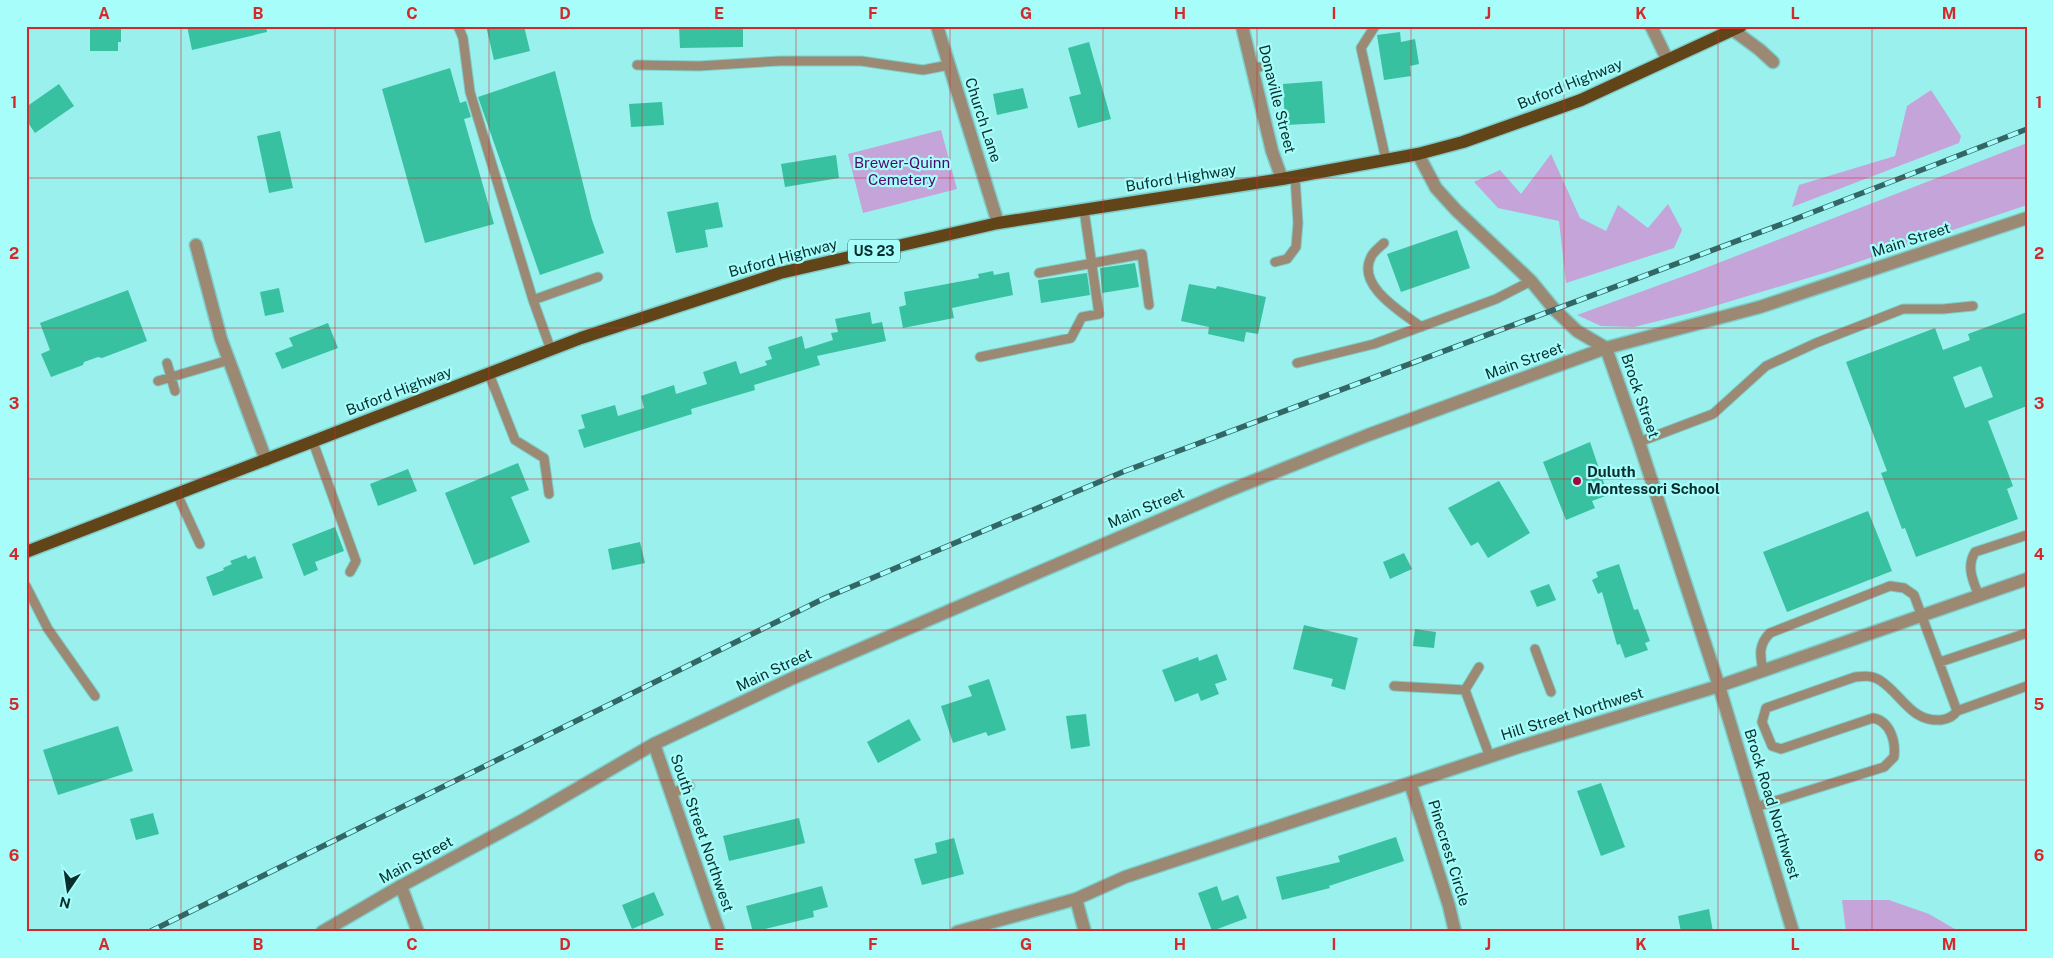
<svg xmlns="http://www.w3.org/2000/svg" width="2053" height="958" font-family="'Public Sans',sans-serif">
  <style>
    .green { fill: #c5a4d9 }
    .building { fill: #37c1a0; fill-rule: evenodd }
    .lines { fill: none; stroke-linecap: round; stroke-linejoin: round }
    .service-casing { stroke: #7fcdca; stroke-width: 11 }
    .minor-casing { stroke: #7fcdca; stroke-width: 15 }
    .tertiary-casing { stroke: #7fcdca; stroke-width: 15 }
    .primary-casing { stroke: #7fcdca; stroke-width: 15 }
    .service { stroke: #9b8974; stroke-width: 9 }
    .minor { stroke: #9b8974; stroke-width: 12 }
    .tertiary { stroke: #9b8974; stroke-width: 12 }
    .primary { stroke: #624419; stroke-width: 12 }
    .rail-casing { stroke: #326766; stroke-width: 5.5 }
    .rail { stroke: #a6fdfa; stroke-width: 4; stroke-dasharray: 11; stroke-linecap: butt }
    .grid { fill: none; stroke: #d62828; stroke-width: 1; stroke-opacity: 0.55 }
    .poi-dot { fill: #a4083b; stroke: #a6fdfa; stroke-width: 2 }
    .labels { text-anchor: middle; stroke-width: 4.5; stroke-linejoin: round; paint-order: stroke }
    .shield { fill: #a6fdfa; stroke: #376c6a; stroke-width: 1 }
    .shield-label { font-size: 14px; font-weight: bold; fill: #072e2d }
    .street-label { font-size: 15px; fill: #072e2d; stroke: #a6fdfa }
    .park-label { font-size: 15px; fill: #4f076c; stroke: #a6fdfa }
    .poi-label { font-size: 15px; font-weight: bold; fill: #072e2d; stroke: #a6fdfa; text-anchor: start }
    .neatline { fill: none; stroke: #d62828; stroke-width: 2 }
    .grid-label { font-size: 16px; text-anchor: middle; font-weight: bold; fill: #d62828 }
  </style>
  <rect width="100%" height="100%" fill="#99f0ed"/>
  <path class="green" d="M1931,90l30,46 -2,7 -167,64 7,-22 96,-29 12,-50z
    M941,130l16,59 -94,24 -15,-59z
    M2027,143v62l-196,66 -133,40 -64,16 -33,-1 -24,-11 118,-43z
    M1551,154l29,64 26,13 12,-26 30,23 20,-24 14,26 -8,18 -108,35 -7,-62 -61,-13 -24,-26 26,-12 21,24z
    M1842,900h47l40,14 31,18h-114z"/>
  <path class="building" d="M90,26h31v16h-3v9h-28z
    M187,26h79l1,6 -75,18z
    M486,26h38l6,25 -36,9z
    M679,26h64v21l-63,1z
    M1400,32l1,10 14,-3 4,25 -9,2 1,10 -27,4 -7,-45z
    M1089,42l22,77 -33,9 -9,-31 12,-3 -13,-46z
    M450,68l10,35 6,-2 5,16 -7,2 30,105 -69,19 -43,-154z
    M555,71l37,149 12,33 -64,22 -62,-178z
    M1322,81l3,42 -40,2 -2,-41z
    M59,84l15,22 -39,27 -9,-13v-13z
    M1023,88l5,20 -31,7 -4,-21z
    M662,102l2,23 -33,2 -2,-23z
    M280,131l13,57 -24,5 -12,-57z
    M836,155l3,23 -54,9 -4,-23z
    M718,202l5,25 -18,3 3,17 -32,6 -9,-41z
    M1457,230l13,38 -69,24 -14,-38z
    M1135,263l4,24 -37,6 -2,-25z
    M993,271l1,4 15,-3 4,23 -61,13 2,10 -51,10 -4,-21 7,-2 -2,-13 75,-14 -1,-4z
    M1087,273l3,22 -49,8 -3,-23z
    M1189,284l27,5 1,-3 49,11 -8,37 -12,-2 -2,10 -36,-8 1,-7 -28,-6z
    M279,288l5,24 -19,4 -5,-24z
    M128,290l19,51 -45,17 -4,-1 -14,5 -1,3 -32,12 -10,-23 9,-4 -10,-27z
    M870,312l2,12 10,-2 4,19 -69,15 3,9 -66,20 1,5 -64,19 1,5 -108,34 -6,-18 7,-2 -4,-13 34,-10 3,11 26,-8 -3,-12 33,-11 2,9 31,-10 -4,-12 33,-11 4,13 27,-9 -2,-4 7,-2 -4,-12 34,-11 3,13 28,-9 -2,-7 7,-1 -3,-13z
    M2027,312v94l-39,15 25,65 -6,3 11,30 -102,38 -11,-29 -3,1 -21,-56 6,-2 -41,-109 89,-34 8,22 27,-10 -2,-6zM1981,366l12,31 -28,11 -12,-31z
    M328,323l10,25 -56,21 -7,-16 18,-7 -4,-8z
    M1590,442l18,53 -16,6 3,7 -29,12 -23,-58z
    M518,463l11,27 -18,7 19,45 -56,23 -29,-72z
    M408,469l9,22 -39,15 -8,-22z
    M1499,481l31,52 -42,25 -10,-16 -7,4 -23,-38z
    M1868,511l24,60 -105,41 -24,-60z
    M335,527l9,24 -29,11 3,8 -14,6 -12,-32z
    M640,542l5,21 -33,7 -4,-21z
    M1404,553l8,16 -22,10 -7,-17z
    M246,555l2,4 7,-3 8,22 -50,18 -7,-19 18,-7 -1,-2 9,-4 -2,-3z
    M1619,564l15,46 4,-1 12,32 -5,2 3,7 -23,8 -5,-14 -3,1 -15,-53 -4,2 -6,-14 6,-3 -2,-5z
    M1549,584l7,16 -19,7 -7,-16z
    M1304,625l54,13 -13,52 -14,-4 2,-7 -40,-10z
    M1415,629l21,3 -2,16 -21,-2z
    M1217,654l10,26 -12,4 4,10 -18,7 -3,-8 -23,9 -13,-32 36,-13 1,4z
    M989,679l17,51 -18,6 -2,-4 -33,11 -12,-37 31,-10 -4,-10z
    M1086,714l4,32 -19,3 -5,-33z
    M909,719l12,21 -43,23 -11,-21z
    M118,726l15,45 -75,24 -15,-45z
    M1601,783l24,64 -24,9 -24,-65z
    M153,813l6,21 -23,6 -6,-21z
    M799,818l6,25 -76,18 -6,-25z
    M1396,837l8,24 -75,25 1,2 -48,12 -6,-23 64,-15 -2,-6z
    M954,838l10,36 -42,11 -8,-26 23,-6 -2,-10z
    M822,886l6,21 -15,4 1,6 -61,15 -7,-26z
    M1217,886l5,15 16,-6 9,23 -35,13 -14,-38z
    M654,892l10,23 -32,14 -10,-24z
    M1709,909l4,23h-32l-3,-16z"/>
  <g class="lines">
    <g class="service-casing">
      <path id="service" d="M458,26l5,12 7,54 63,208 18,50
        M1375,26l-14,22 25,112
        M637,65l62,1 81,-5h81l62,9 26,-5
        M1252,68l15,-2
        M1384,243c-4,4 -11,9 -13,14 -15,29 31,55 50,70
        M1275,262l12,-3 9,-12 2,-24 -3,-46
        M1039,273l103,-19 7,51
        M533,300l65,-23
        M980,357l91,-19 11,-21 17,-3 -15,-104
        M167,363l8,28
        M1297,363l77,-19 122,-45 35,-18
        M489,374l26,66 29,18 5,36
        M158,381l71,-21
        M313,442l43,119 -6,11
        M1639,442l74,-28 53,-48 50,-23 87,-34h40l30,-3
        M177,494l23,50
        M26,586l22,43 47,67
        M1979,596c-6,-15 -13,-29 -4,-44l52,-17
        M1535,649l16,43
        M1940,662l87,-29
        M1394,686l71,4 25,67
        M1465,690l14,-23
        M1957,711l70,-25
        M672,793l18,-7
        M1756,807l128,-40 10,-10c2,-16 -4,-36 -21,-39l-92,31 -9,-3 -10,-24 4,-14 89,-31c9,-1 18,-2 26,4 22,15 30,41 60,39 7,-1 12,-3 16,-9l-43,-116 -10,-7 -14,-2 -120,47c-12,12 -10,22 -7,38"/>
    </g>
    <g class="minor-casing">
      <path id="minor" d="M937,26l61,197
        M1242,26l30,125 10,28
        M1651,26l16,33
        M1733,30l27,20 13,12
        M1418,154l18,34 20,22 75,71 23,28 23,22 29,17 33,94 80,244 74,246
        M196,245l25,94 45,121
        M654,744l65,188
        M1410,783l39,123 6,26
        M401,886l17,46
        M1076,899l9,33
        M957,932l119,-33 49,-22 397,-131 197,-60 308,-107"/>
    </g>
    <g class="tertiary-casing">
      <path id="tertiary" d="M322,932l79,-46 124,-67 129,-75 139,-66 430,-185 145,-58 238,-87 154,-41 267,-89"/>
    </g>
    <g class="primary-casing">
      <path id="primary" d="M26,552l555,-214 199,-65 218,-50 284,-44 136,-25 45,-12 118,-42 160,-74"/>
    </g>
    <use href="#service" class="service"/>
    <use href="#minor" class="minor"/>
    <use href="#tertiary" class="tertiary"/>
    <use href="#primary" class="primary"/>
    <g class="rail-casing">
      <path id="rail" d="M149,932l676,-334 300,-127 665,-250 237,-92"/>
    </g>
    <use href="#rail" class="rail"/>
  </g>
  <path class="grid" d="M181,26v906M335,26v906M489,26v906M642,26v906M796,26v906M950,26v906M1103,26v906M1257,26v906M1411,26v906M1564,26v906M1718,26v906M1872,26v906M26,178h2001M26,328h2001M26,479h2001M26,630h2001M26,780h2001"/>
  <circle class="poi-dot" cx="1577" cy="481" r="5"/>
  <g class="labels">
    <rect class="shield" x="848" y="239.5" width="52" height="23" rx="4"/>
    <g class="shield-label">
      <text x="874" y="256">US 23</text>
    </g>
    <g class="street-label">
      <text transform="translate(1570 84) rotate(-22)" y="5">Buford Highway</text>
      <text transform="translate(1277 99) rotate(76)" y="5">Donaville Street</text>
      <text transform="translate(983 120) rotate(72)" y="5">Church Lane</text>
      <text transform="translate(1181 178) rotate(-9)" y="5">Buford Highway</text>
      <text transform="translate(1911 240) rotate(-18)" y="5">Main Street</text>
      <text transform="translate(783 258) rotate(-15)" y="5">Buford Highway</text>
      <text transform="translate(1524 361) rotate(-20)" y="5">Main Street</text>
      <text transform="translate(399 391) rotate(-21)" y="5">Buford Highway</text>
      <text transform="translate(1640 396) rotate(71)" y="5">Brock Street</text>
      <text transform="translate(1146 508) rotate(-23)" y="5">Main Street</text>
      <text transform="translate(774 670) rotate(-25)" y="5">Main Street</text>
      <text transform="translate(1572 714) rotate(-17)" y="5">Hill Street Northwest</text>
      <text transform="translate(1772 804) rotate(73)" y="5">Brock Road Northwest</text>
      <text transform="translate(702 833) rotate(71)" y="5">South Street Northwest</text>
      <text transform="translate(1449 853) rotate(73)" y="5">Pinecrest Circle</text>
      <text transform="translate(416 860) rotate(-29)" y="5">Main Street</text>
    </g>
    <g class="park-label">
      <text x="902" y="168">Brewer-Quinn<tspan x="902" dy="17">Cemetery</tspan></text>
    </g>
    <g class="poi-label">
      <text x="1587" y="477">Duluth<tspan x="1587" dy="17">Montessori School</tspan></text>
    </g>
  </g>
  <rect width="2053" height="958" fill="none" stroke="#a6fdfa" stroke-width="55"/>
  <g transform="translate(68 890) rotate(193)" stroke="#a6fdfa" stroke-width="4" paint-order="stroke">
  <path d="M0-4L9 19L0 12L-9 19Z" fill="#072e2d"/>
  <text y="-8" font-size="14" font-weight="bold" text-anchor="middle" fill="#072e2d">N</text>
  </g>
  <rect x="28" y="28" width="1998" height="902" class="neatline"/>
  <g class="grid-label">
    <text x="104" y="19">A</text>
    <text x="258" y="19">B</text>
    <text x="412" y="19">C</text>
    <text x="565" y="19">D</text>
    <text x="719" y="19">E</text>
    <text x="873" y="19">F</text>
    <text x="1026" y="19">G</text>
    <text x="1180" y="19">H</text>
    <text x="1334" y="19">I</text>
    <text x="1488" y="19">J</text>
    <text x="1641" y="19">K</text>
    <text x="1795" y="19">L</text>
    <text x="1949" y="19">M</text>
    <text x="14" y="108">1</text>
    <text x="2039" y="108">1</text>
    <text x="14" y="259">2</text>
    <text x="2039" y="259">2</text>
    <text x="14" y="409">3</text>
    <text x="2039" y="409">3</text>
    <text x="14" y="560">4</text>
    <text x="2039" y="560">4</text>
    <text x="14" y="710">5</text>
    <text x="2039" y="710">5</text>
    <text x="14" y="861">6</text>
    <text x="2039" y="861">6</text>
    <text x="104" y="950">A</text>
    <text x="258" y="950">B</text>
    <text x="412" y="950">C</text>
    <text x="565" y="950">D</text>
    <text x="719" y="950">E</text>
    <text x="873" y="950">F</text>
    <text x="1026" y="950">G</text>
    <text x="1180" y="950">H</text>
    <text x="1334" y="950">I</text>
    <text x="1488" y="950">J</text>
    <text x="1641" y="950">K</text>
    <text x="1795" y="950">L</text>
    <text x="1949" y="950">M</text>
  </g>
</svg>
